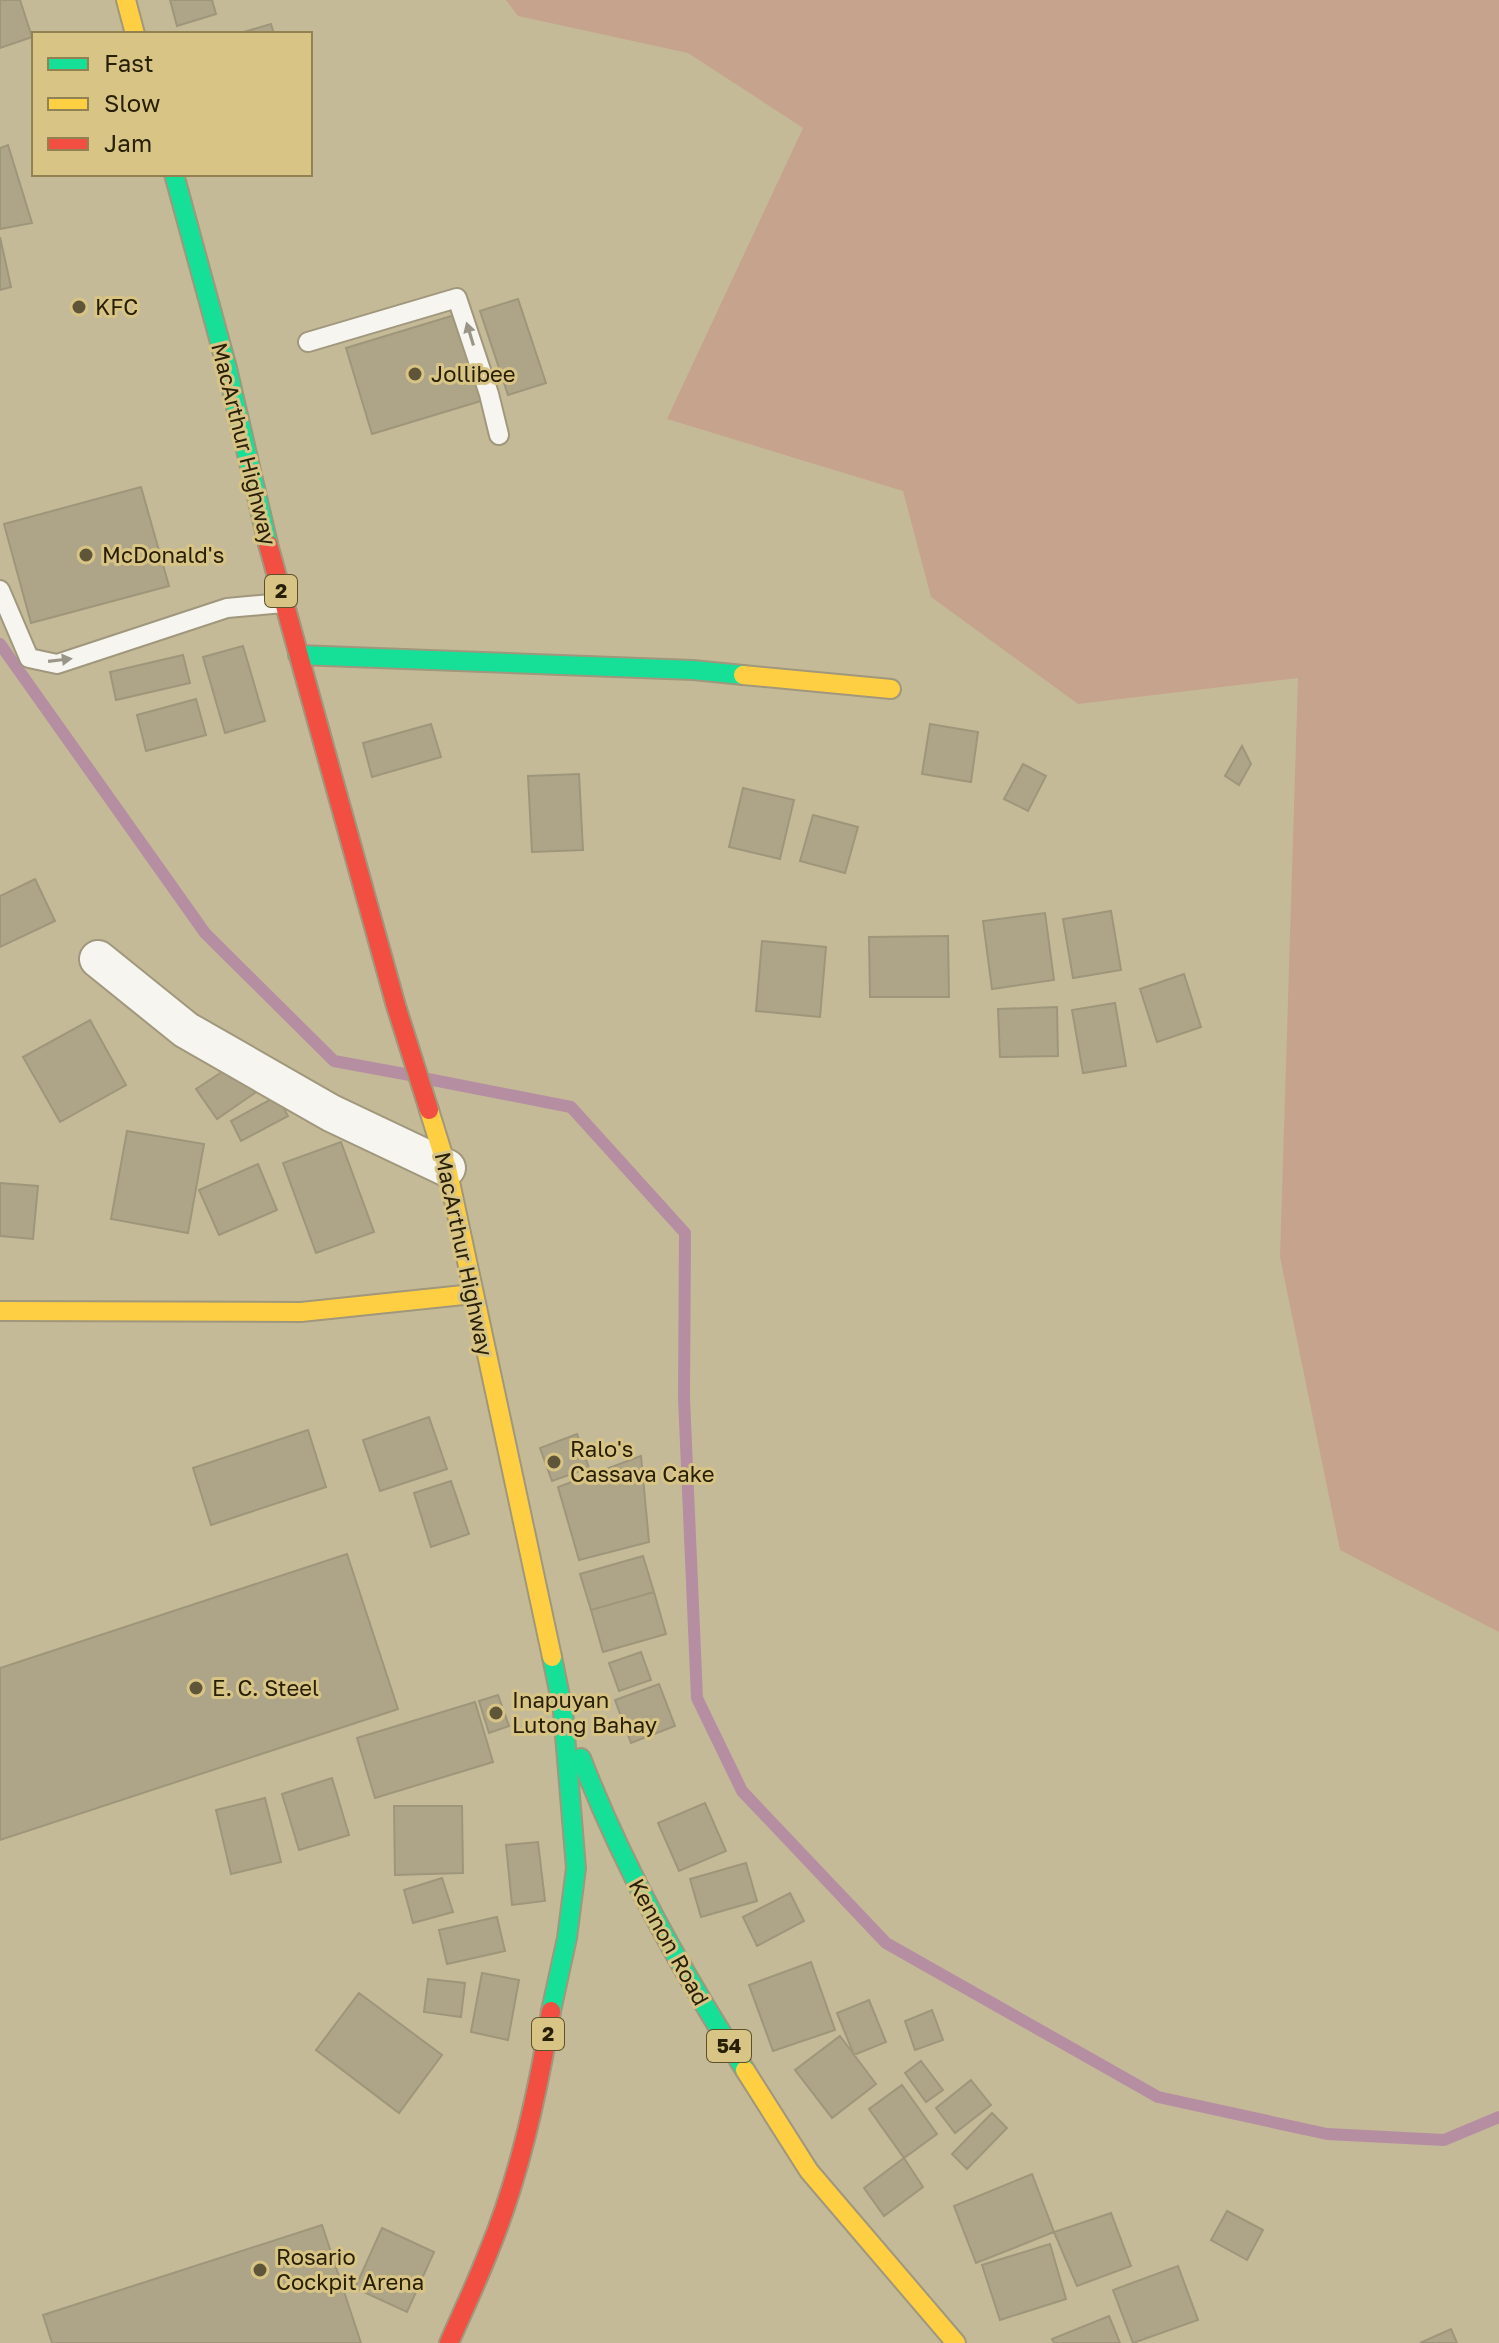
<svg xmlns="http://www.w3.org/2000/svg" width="1499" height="2343" font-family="'Golos Text',sans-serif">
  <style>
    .green { fill: #c6a38d }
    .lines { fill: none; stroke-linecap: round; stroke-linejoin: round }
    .stream { stroke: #b68ea2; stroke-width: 12 }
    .building { fill: #aea589; stroke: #9e967a; stroke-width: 2 }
    .lane-casing { stroke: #a0977c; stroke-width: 22 }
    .street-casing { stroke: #a0977c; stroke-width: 40 }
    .fast-casing { stroke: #a0977c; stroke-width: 22 }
    .slow-casing { stroke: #a0977c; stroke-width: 22 }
    .jam-casing { stroke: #a0977c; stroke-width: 22 }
    .lane { stroke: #f6f5f0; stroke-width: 18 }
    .street { stroke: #f6f5f0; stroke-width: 36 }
    .fast { stroke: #16e098; stroke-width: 18 }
    .slow { stroke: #ffcf43; stroke-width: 18 }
    .jam { stroke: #f24e42; stroke-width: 18 }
    .oneway { fill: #999587 }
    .poi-dot { fill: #5f5639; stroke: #d8c485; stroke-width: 3 }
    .labels { text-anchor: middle; stroke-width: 6; stroke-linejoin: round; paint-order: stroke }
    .shield { fill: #d8c485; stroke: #5d512c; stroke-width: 2 }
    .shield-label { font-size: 20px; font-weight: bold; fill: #282006 }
    .poi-label { font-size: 22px; fill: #282006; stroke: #d8c485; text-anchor: start }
    .street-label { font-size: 22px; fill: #282006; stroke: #d8c485 }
  </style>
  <rect width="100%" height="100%" fill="#c5ba98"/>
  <path class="green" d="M506,0h993v1632l-159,-82 -60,-293 18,-579 -220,26 -147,-107 -28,-106 -236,-72 136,-291 -115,-75 -170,-37z"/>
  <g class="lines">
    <path class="stream" d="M0,644l205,289 129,128 76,14
      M428,1079l143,28 114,126 -1,165 13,300 45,93 144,152 272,154 169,37 117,6 55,-23"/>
  </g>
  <path class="building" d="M0,0h20l12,37 -32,11z
    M170,0h42l4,14 -39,12z
    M271,24l3,10h-37z
    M8,145l24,78 -32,6v-81z
    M0,237l11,50 -11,3z
    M518,299l28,84 -38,12 -28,-84z
    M458,314l26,86 -112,34 -26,-86z
    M141,487l28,99 -138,37 -27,-99z
    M243,646l22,75 -40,12 -22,-76z
    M183,655l7,28 -74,17 -6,-28z
    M196,699l10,36 -60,16 -9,-36z
    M431,724l10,33 -69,20 -9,-34z
    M930,724l48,8 -7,50 -49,-8z
    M1242,746l9,18 -12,21 -14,-9z
    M1023,764l23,12 -18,35 -24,-12z
    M579,774l4,76 -51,2 -4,-76z
    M743,788l51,12 -14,59 -51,-12z
    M813,815l45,12 -13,46 -45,-12z
    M35,879l20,42 -55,26v-51z
    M1111,911l10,59 -48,8 -10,-59z
    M1045,913l9,67 -62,9 -9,-68z
    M948,936l1,61h-79l-1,-60z
    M762,941l64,6 -6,70 -64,-6z
    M1184,974l17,53 -44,15 -17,-53z
    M1115,1003l11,63 -43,7 -11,-63z
    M1057,1007l1,49 -58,1 -2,-48z
    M90,1020l36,65 -66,37 -37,-65z
    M240,1060l22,28 -45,31 -21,-30z
    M277,1096l11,20 -47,25 -10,-20z
    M127,1131l77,13 -16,89 -77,-14z
    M341,1142l33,90 -58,21 -33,-90z
    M258,1164l19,46 -58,25 -20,-45z
    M0,1183l38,3 -5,53 -33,-3z
    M429,1417l18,52 -67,22 -17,-51z
    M308,1430l18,57 -115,38 -18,-57z
    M577,1434l12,34 -37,13 -12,-33z
    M641,1456l8,86 -70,18 -21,-73z
    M451,1481l18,53 -38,13 -17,-54z
    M347,1554l51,155 -398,131v-172z
    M643,1556l11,36 -63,18 -11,-36z
    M654,1592l12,42 -63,18 -12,-42z
    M641,1652l10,28 -32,11 -10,-28z
    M659,1684l16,42 -44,17 -16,-43z
    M498,1695l11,31 -20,7 -10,-32z
    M475,1702l18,60 -118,36 -18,-60z
    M332,1778l17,57 -50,15 -17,-56z
    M265,1798l16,64 -50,12 -15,-64z
    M705,1803l21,48 -47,20 -21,-48z
    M394,1806h68l1,67 -68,2z
    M538,1842l7,59 -33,4 -6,-60z
    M746,1863l11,38 -56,16 -11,-38z
    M442,1878l11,34 -40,11 -9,-33z
    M790,1893l14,28 -47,25 -14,-29z
    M497,1917l8,34 -58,13 -8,-34z
    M811,1962l24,68 -62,21 -24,-66z
    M482,1973l37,7 -11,60 -37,-8z
    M428,1979l37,4 -4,34 -37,-5z
    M359,1993l83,62 -43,58 -83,-63z
    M869,2000l17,42 -32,13 -17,-42z
    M932,2010l11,30 -28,10 -10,-29z
    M840,2036l36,48 -44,34 -37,-48z
    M921,2061l22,29 -17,12 -21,-29z
    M971,2080l20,25 -36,28 -19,-25z
    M902,2085l35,49 -33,24 -35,-49z
    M992,2113l15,15 -40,41 -15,-15z
    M904,2158l19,29 -39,29 -20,-28z
    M1032,2174l22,58 -78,31 -22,-57z
    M1227,2211l36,19 -16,30 -36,-20z
    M1111,2213l20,53 -54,20 -23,-54z
    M322,2225l39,118h-309l-9,-28z
    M382,2228l52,24 -27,60 -52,-24z
    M1050,2244l16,55 -66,21 -18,-55z
    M1178,2266l20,54 -65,23 -20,-53z
    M1109,2316l11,27h-66l-2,-4z
    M1451,2329l6,14h-37z"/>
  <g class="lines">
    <g class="lane-casing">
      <path id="lane" d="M308,342l149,-44 32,96 10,41
        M0,590l29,68 28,6 170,-56 56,-5"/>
    </g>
    <g class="street-casing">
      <path id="street" d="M98,959l88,71 145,83 116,55"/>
    </g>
    <g class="fast-casing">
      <path id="fast" d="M174,174l53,194 41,176
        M298,655l395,15 50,5
        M581,1758c43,111 100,212 164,312
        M551,2011l16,-73 9,-70 -13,-157 -11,-54"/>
    </g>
    <g class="slow-casing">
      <path id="slow" d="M126,0l9,34
        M743,675l148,14
        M429,1110l18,58 105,489
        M0,1311l301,1 172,-18
        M745,2070l64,101 147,172"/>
    </g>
    <g class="jam-casing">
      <path id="jam" d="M268,544l128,462 33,104
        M449,2343c13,-30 27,-59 39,-90 32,-77 50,-160 63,-242"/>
    </g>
    <use href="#lane" class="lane"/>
    <use href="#street" class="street"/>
    <use href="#fast" class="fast"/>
    <use href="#slow" class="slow"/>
    <use href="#jam" class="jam"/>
  </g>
  <defs><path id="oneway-solid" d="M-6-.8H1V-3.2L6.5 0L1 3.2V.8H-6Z" transform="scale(2)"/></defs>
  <g class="oneway">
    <use href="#oneway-solid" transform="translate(470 334) rotate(-107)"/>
    <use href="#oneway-solid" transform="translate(60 660) rotate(-7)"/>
  </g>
  <g class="poi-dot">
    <circle cx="79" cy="307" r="8"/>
    <circle cx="415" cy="374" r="8"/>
    <circle cx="86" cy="555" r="8"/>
    <circle cx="554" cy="1462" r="8"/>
    <circle cx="196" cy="1688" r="8"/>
    <circle cx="496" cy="1713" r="8"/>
    <circle cx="260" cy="2270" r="8"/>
  </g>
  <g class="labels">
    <g class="shield">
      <rect x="265" y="575" width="32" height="32" rx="6"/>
      <rect x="532" y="2018" width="32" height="32" rx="6"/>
      <rect x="707" y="2030" width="44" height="32" rx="6"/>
    </g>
    <g class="shield-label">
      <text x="281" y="598">2</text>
      <text x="548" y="2041">2</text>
      <text x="729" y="2053">54</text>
    </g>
    <g class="poi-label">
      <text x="95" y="315">KFC</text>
      <text x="431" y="382">Jollibee</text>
      <text x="102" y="563">McDonald's</text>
      <text x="570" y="1457">Ralo's<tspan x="570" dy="25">Cassava Cake</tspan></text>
      <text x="212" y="1696">E. C. Steel</text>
      <text x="512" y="1708">Inapuyan<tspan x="512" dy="25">Lutong Bahay</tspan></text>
      <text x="276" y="2265">Rosario<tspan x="276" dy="25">Cockpit Arena</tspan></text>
    </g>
    <g class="street-label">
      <text transform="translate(244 444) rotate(76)" y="8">MacArthur Highway</text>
      <text transform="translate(464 1254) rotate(78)" y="8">MacArthur Highway</text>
      <text transform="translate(669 1942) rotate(61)" y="8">Kennon Road</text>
    </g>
  </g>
  <rect x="32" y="32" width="280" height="144" fill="#d8c485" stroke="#928252" stroke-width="2"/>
  <rect x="48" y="58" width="40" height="12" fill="#16e098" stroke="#928252" stroke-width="2"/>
  <text x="104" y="72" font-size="24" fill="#282006">Fast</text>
  <rect x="48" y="98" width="40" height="12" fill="#ffcf43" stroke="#928252" stroke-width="2"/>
  <text x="104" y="112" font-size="24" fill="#282006">Slow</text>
  <rect x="48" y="138" width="40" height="12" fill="#f24e42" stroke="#928252" stroke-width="2"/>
  <text x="104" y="152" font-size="24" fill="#282006">Jam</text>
</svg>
